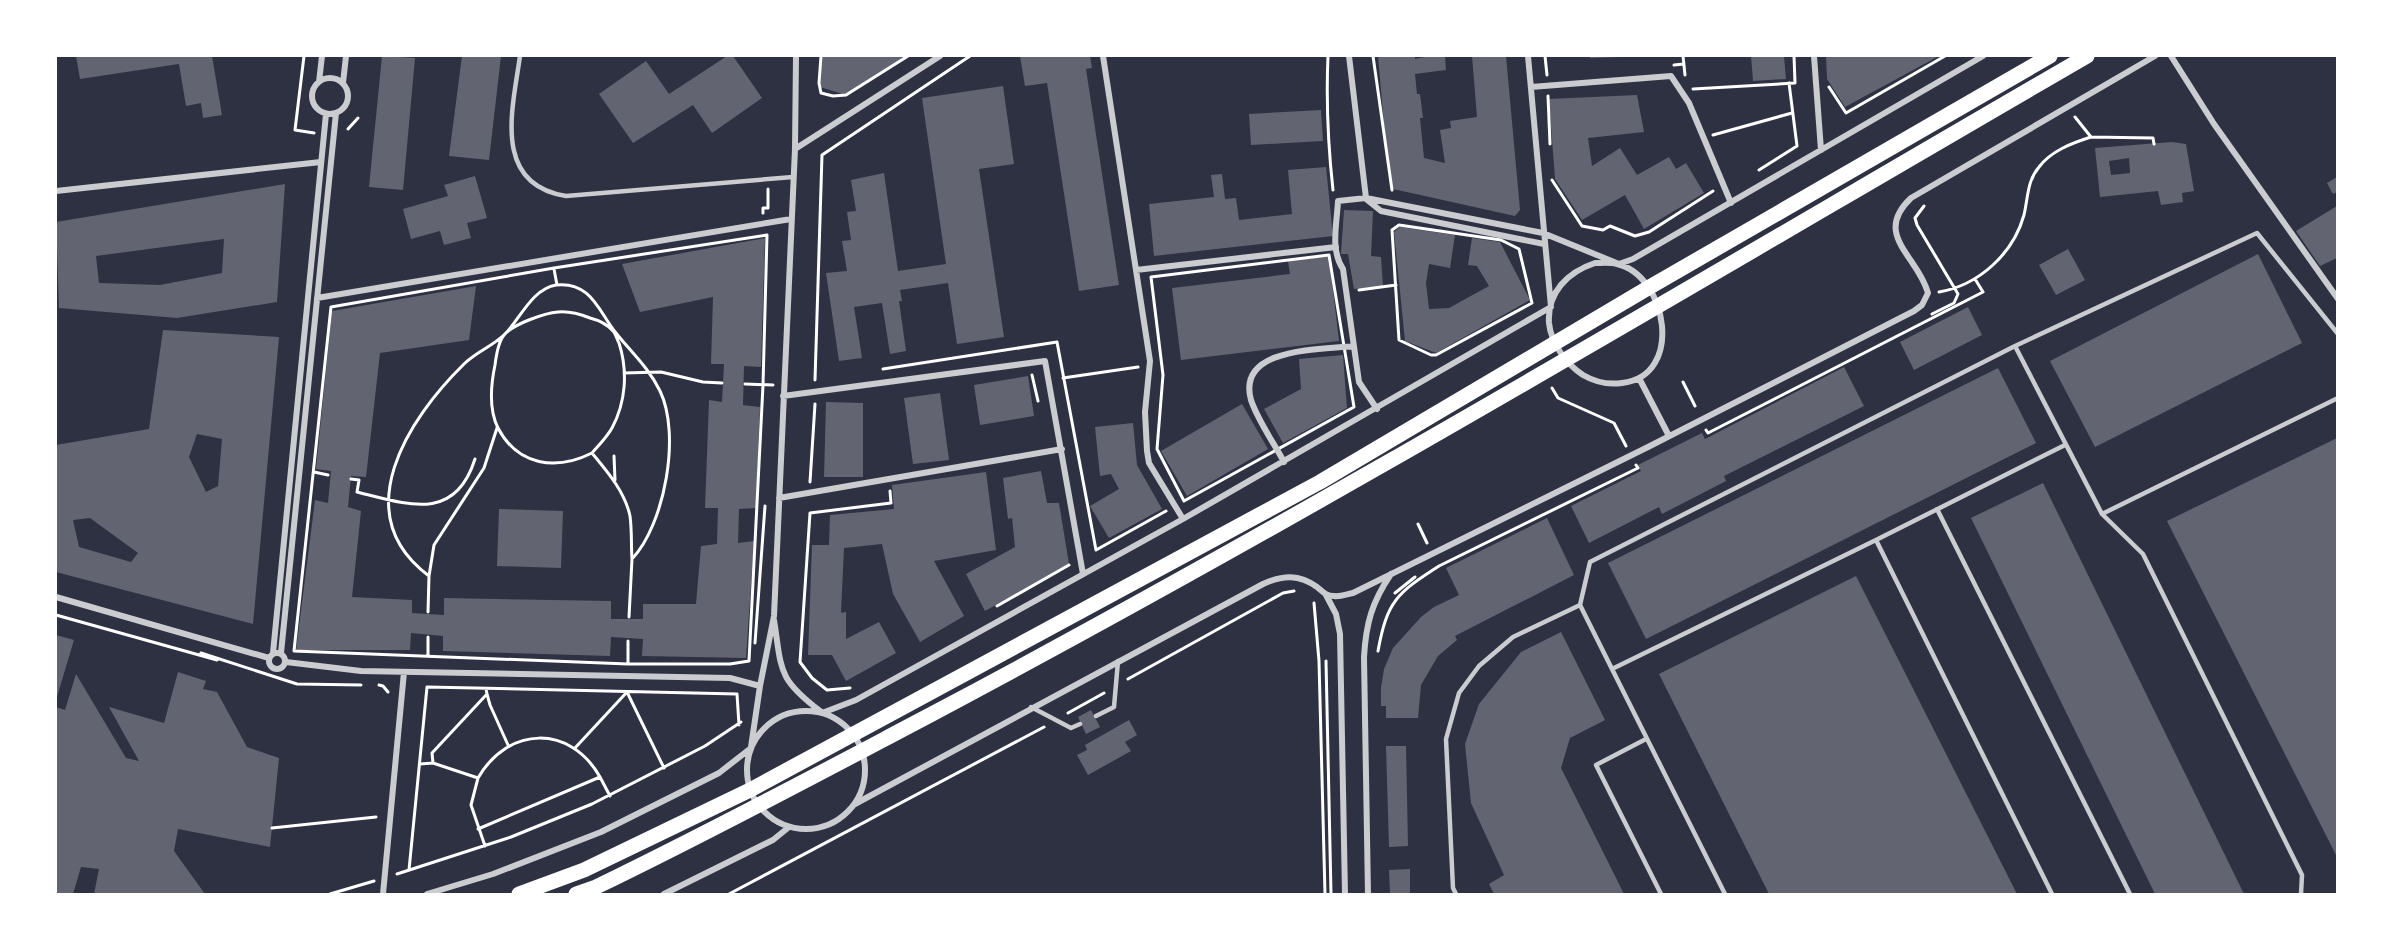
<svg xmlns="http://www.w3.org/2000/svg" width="2393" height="950" font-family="'Crimson Pro',serif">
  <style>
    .building { fill: #626471; fill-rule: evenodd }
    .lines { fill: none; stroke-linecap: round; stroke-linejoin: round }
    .path { stroke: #fff; stroke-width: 3 }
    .service { stroke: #caccd0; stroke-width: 4.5 }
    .minor { stroke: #caccd0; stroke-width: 6 }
    .primary { stroke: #fff; stroke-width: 15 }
  </style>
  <rect width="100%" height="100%" fill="#2d3142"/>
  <path class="building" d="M76,56h136l10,59 -19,3 -2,-15 -15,3 -7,-42 -99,15z
    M382,56l33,2 -12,132 -34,-3z
    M462,56h39l-12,104 -40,-4z
    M727,56h6l29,42 -50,35 -19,-28 -60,38 -34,-49 47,-33 23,33z
    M821,56h86l-61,39 -26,-8z
    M1020,56h70l2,12 -6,1 33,216 -40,6 -32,-208 -22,3z
    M1378,56h37v3l14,-3h16l1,14 -31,4 2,20h3l3,24h-3l4,40 21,5 -5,-33 11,-2 -1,-7 27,-4 -5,-61h34l14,154 -5,6 -122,-27 -8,-53z
    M1590,56h29v1l-29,1z
    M1751,56h33l2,23 -33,2z
    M1826,56h113l-94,51 -18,-28z
    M1003,86l11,78 -35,5 25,168 -47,7 -9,-61 -48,7 2,11h-3l7,50 -16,3 -8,-51 -28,4 8,51 -23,3 -13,-88 21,-2 -5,-30 9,-1 -4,-28 9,-1 -5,-31 33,-7 14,98 48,-7 -24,-166z
    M1637,95l7,37 -56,6 4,28 28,-18 17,27 32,-18 7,12 10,-6 18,30 -60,36 -19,-34 -43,25 -27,-41 -6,-80z
    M1321,110l2,31 -72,4 -2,-31z
    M2172,142l14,2 8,47 -12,2 1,9 -22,3 -3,-14 -58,6 -5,-49zM2129,158l1,15 -19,2 -2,-14z
    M1326,167l7,69 -179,20 -5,-52 65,-7 -3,-22 11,-1 3,25 11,-1 3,22 53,-6 -4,-44z
    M475,176l12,42 -20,5 4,15 -27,7 -4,-14 -29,8 -8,-30 45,-13 -4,-11z
    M2337,177v15l-4,2 -6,-11z
    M285,184l-8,118 -100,16 -118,-10 -3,-86zM224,239l-2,34 -62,12 -61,-2 -3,-27z
    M2337,206v52l-17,8 -24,-35z
    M1344,210l29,1 -2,45 10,1 2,29 -29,3 -6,-35h-7z
    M1400,227l55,8 -5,33 -21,-4 -3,19 3,26 20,-1 40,-22 -12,-20 -9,-1 4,-27 28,4 30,58 -94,53 -31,-12 -11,-109z
    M765,238l-4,129 -17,-1 -1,39 17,2 -4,101 -17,1 -1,34 16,-2 -8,117 -104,-2 1,-17 -32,-2 -1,19 -167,-5v-15l-32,-3 -1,17h-114l19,-150 13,3 3,-32 -15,-2 16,-158 144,-25 -7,54 -89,13 -14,124 -15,-1 -3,31 13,4 -9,86 60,3v13l32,2v-17l167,3v18h32v-15h53l5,-58 16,-2 1,-36h-13l4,-108 13,2 2,-38h-13l2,-67 -73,15 -18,-48z
    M2068,249l17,31 -29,15 -17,-30z
    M2258,254l44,89 -207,104 -45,-86z
    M1329,256l10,85 -158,19 -9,-72 118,-14 -2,-13z
    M1968,307l14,28 -68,35 -14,-28z
    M163,330l116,7 -26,287 -197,-52v-127l93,-16zM197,434l25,5 -4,47 -12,6 -17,-35zM90,518l48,35 -7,9 -52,-15 -6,-27z
    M1343,355l4,53 -64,35 -19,-34 37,-20 -2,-30z
    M1844,367l20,39 -140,70 2,5 -64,33 -3,-7 -70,36 -18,-37 70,-35 -3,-6 64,-32 3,6z
    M1998,368l38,75 -390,196 -38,-76z
    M1028,376l6,40 -54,9 -6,-40z
    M940,393l9,67 -36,4 -9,-66z
    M826,402l37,1v74h-39z
    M1242,404l26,45 -81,47 -26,-45z
    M1133,423l4,42 25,44 -53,29 -19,-32 29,-17 -8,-15 -11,2 -5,-49z
    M2337,438v419l-170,-336z
    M1041,471l6,32h12l10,61 -84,47 -19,-37 49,-27 -3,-29 -4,1 -5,-41z
    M986,472l10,78 -62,11 30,55 -44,26 -27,-48 -11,-50 -38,4 -3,65 5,-1v27l33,-17 17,31 -50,28 -14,-26h-24l4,-110h17l1,-30 64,-6 -2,-24z
    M2043,483l201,411h-89l-184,-376z
    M499,509l64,2 -2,57 -64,-2z
    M1547,518l27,57 -119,61 2,4 -19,16 -17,29 -3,33h-32v-12h-5v-18l3,-19 9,-21 28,-31 13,-10 25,-12 -13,-27z
    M1856,576l161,318h-248l-110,-220z
    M1561,632l44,88 -35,18 -9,30 63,126h-130l-5,-10 15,-9 -33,-72 -6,-59 14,-40 42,-52z
    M56,635l18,5 -18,60z
    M178,672l28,9 -3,8 14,3 30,55 32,11 -9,89 -92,-18 -4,22 31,43h-111l5,-25 -18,-2 -8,27h-17v-187l9,3 11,-36 50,84 13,3 -30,-54 55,16z
    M1091,710l9,17 -14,7 -8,-17z
    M1129,720l8,15 -12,7 6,9 -43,24 -11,-20 10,-5 -2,-5z
    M1386,746h20l2,100 -19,1z
    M1410,869v25h-20l-1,-24z"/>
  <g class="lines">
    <path class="path" d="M304,56l-9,74 19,3
      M821,56l-2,27 2,10 12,3 13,-1 62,-39
      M1328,56c-2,45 0,89 5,134
      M1373,56l19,134
      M1545,56l2,19
      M1683,56l2,19
      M1674,65l10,-1
      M1829,87l17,26 99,-57
      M1693,89l102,-6 -1,-27
      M1548,96l2,48
      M2075,117l16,20 62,1 1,6
      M348,129l10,-11
      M1713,135l79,-22
      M1759,170l38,-24 -8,-63
      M1552,180l30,46 21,4 7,-4 25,10 14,-4 64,-41
      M1924,206l-9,12 2,7 41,69 -4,9 -22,11
      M763,213v-5h5v-19
      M1399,225l102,15 18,9 13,54 -96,52h-5l-32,-15 -7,-110z
      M767,235l-4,150 -14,276 -19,3h-102l-334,-13 37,-344 223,-39z
      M1329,255l25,152 -170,94 -27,-52 6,-74 -12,-98z
      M554,269l3,16
      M1359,290l37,-5
      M1939,292c40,-7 74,-38 85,-77 4,-17 3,-34 15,-48 12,-16 33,-24 52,-30
      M883,369l174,-27 39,208 70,-39
      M624,373l37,-1 42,10 19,1
      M1032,375l6,26
      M1063,378l75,-11
      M815,380l7,-225 148,-99
      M1683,382l12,24
      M745,384l28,1
      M1552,388l6,10 56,25 12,23
      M1706,430l2,3 275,-141 -8,-13
      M592,453c7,-8 15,-16 20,-25 14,-26 16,-57 7,-85 -2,-3 -3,-9 -6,-12 -6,-7 -15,-11 -23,-13 -10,-4 -21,-7 -32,-6 -13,1 -45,12 -54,23 -5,6 -8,22 -9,30 -4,19 -6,45 3,63 20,38 58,43 94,25 15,18 33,39 38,63 2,14 1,29 2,43
      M614,456l1,24
      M314,472l14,3
      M351,479l8,1 -2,12c52,13 98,30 118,-33
      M810,482l5,-78
      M1418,524l9,19
      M429,576l5,-31 50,-77 13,-40
      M1395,593l20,-16
      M1314,603l5,58 6,233
      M997,606l72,-41
      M428,612l1,-36c-83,-62 -21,-157 35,-212 12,-12 29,-18 41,-30 15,-15 27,-45 51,-49 35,-4 43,27 60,48 15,19 33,35 44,58 21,43 5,133 -28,168l-3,58
      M56,615l161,45
      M755,643l10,-137
      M1378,651c9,-50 19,-58 61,-85l199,-98 -2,-3
      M201,653l96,31 64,1
      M428,656v-19
      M1326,661l5,233
      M628,663v-22
      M1128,679l155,-86 11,-2
      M379,685l4,1 5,6
      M850,688l-23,2 -15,-12 -12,-16 10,-149 81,-10 -1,-12
      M487,694l3,11 18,40
      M1068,713l36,-20
      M575,748l52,-56 37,76
      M420,764l13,-1
      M600,777l10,19
      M272,828l104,-11
      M478,829l122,-52c-30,-53 -92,-51 -122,1
      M485,846l-14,-41 7,-27 -45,-15 -1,-10 55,-59 -1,-5
      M409,870l18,-183 310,7 2,31
      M397,874l114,-37 81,-33 113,-58 36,-24
      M330,894l44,-13
      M729,894l315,-167"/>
    <path class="service" d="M520,56c-7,51 -29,128 46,140l227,-19
      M2015,346l242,-113 81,101
      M1937,509l193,385
      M2102,514l41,40 159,321 -1,19
      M1876,540l176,354
      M1580,605l32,64 264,-129 189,-95
      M1612,669l113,225
      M1031,707l40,21 9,-4
      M1096,716l18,-9 4,-46
      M1646,739l-50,26 65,129
      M1456,894l-3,-6 -7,-149 13,-46 20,-27 34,-29 67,-32 10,-43 425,-216 87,168 236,-116"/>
    <path class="minor" d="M1103,56l47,305 -5,51 2,39 2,12 34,56
      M1349,56l17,142
      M1814,56l7,94
      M2171,56l43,68 124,175
      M312 96a18 18 0 1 1 36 0a18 18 0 1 1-36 0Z
      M319,82l3,-26
      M343,83l3,-27
      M1531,87l140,-11 18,27 42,100
      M795,149l145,-93
      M56,191l265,-29
      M1366,199l15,12 163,33
      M1595,263c7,0 15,-1 22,1 50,11 68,112 5,119 -14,2 -27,-1 -39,-8 -17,-11 -32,-32 -34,-52 -2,-31 19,-51 46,-60z
      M1136,270l200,-23
      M317,298l474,-79
      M1639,378l30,58
      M783,396l262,-35 38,213
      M1377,409l-18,-27 -16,-113c-13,-19 -6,-46 -5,-68l28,-3 177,35 76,31 14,-5 350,-203
      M1284,462c-10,-19 -26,-41 -33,-62 -15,-54 72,-50 103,-54
      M779,498l283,-49
      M1326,595l10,19 4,20 5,260
      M56,597l213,61
      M774,620c8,51 3,58 46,91
      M269 661a8 8 0 1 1 16 0a8 8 0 1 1-16 0Z
      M273,653l53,-539
      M281,653l55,-540
      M286,662l75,9 369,7 30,8
      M747 770a59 59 0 1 1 118 0a59 59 0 1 1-118 0Z
      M822,713l34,-13 327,-181 368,-212 -23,-251
      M751,747l9,-61 14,-70 21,-467 1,-93
      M855,804l408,-220c20,-9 36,-10 54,3 6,5 9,9 17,9 6,1 13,-2 19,-3l295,-146 266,-136 8,-6 6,-12c-10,-37 -56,-58 -17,-95l244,-142
      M383,894l21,-222
      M427,894l66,-20 108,-42 118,-59 32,-25
      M664,894l109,-54 16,-13
      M1368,894l-4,-237c2,-34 8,-55 27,-83"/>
    <path class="primary" d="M519,894l65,-24 166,-80 570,-308 328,-194 402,-232
      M576,894l20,-7c114,-55 224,-114 336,-173 392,-208 772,-436 1155,-658"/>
  </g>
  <rect width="2393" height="950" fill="none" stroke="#ffffff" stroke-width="114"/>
</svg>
